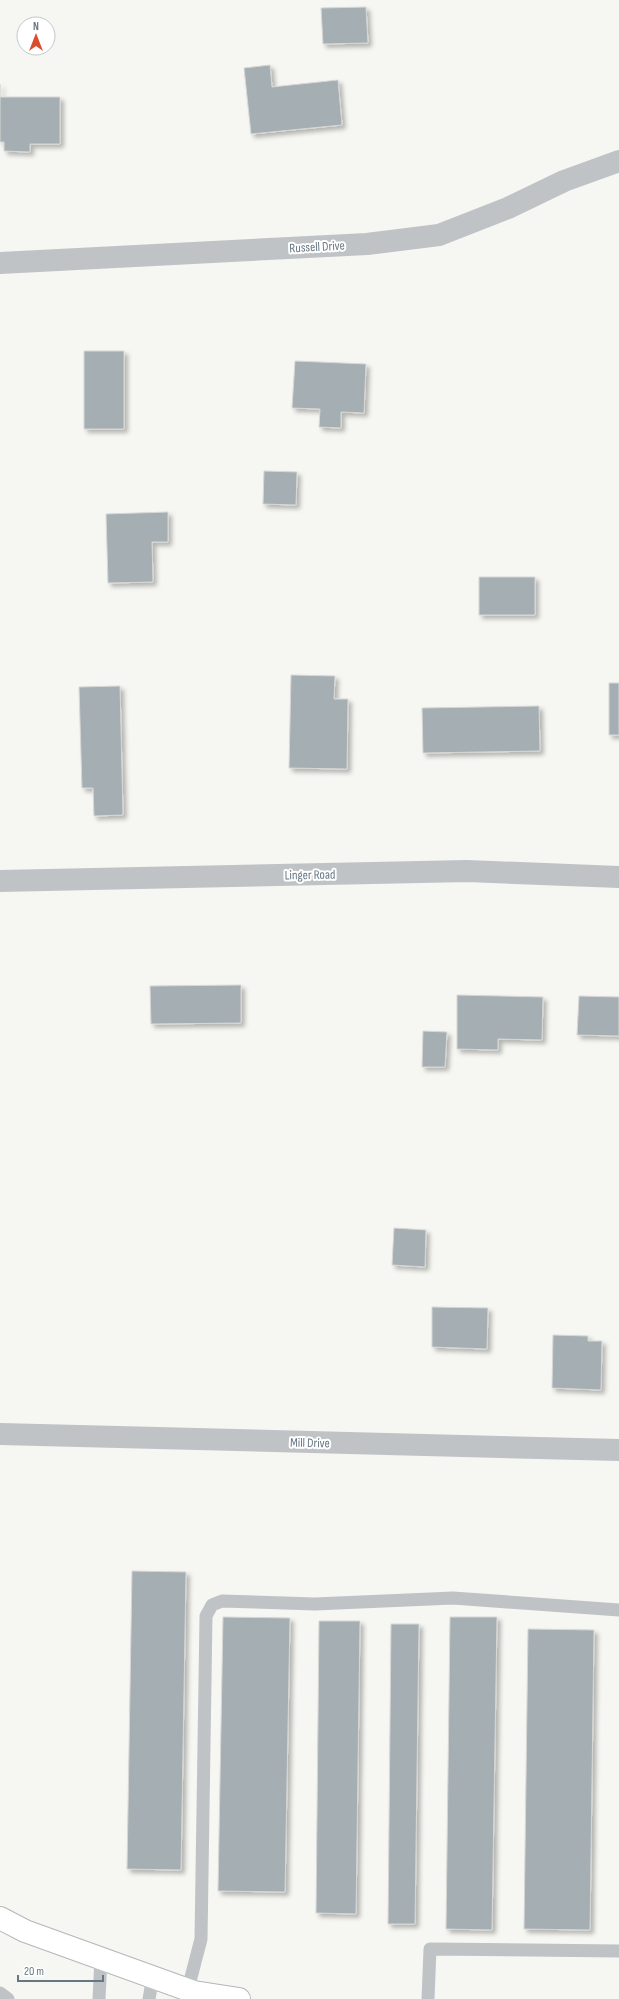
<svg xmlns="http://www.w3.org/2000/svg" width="619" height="1999" font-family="'Sofia Sans Condensed',sans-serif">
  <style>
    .building { fill: #a5aeb3; stroke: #d7d7d5; filter: url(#shadow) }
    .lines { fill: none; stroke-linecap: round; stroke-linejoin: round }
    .secondary-casing { stroke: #b1b7bb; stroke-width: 24 }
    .lane { stroke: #bfc3c6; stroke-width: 13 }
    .street { stroke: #bfc3c6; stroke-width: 22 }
    .secondary { stroke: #fff; stroke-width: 22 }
    .labels { text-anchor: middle; stroke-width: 4; stroke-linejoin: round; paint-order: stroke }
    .street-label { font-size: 13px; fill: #667782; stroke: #fff }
  </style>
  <defs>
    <filter id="shadow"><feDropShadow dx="3.5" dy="3.5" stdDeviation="2" flood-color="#0004"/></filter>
  </defs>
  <rect width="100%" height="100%" fill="#f6f6f2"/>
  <path class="building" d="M366,7l2,36 -45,1 -2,-36z
    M270,65l2,22 66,-7 4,45 -91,9 -7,-66z
    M0,84v13h60v47h-30v8l-26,-1v-9h-4z
    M84,351h40v78h-40z
    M295,361l71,3 -2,49 -23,-1v16l-22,-1 1,-18 -28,-1z
    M264,471l33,1 -1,33 -33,-1z
    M168,512v30h-16l1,40 -45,1 -2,-69z
    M479,577h56v38h-56z
    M291,675l44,1 -1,23h14l-1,70 -58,-1z
    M609,683h10v52h-10z
    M120,686l3,129 -29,1 -1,-28h-11l-3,-101z
    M539,706l1,45 -117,2 -1,-45z
    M241,985v38l-90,1 -1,-38z
    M457,995l86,2 -1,43 -44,-1v11l-41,-1z
    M579,996l40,1v39l-42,-1z
    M423,1031l24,1 -2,35h-23z
    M394,1228l32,2 -1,37 -33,-2z
    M432,1307l56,1 -1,41 -55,-2z
    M553,1335l35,1v5h14l-1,49 -49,-2z
    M132,1571l54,1 -5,298 -54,-1z
    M223,1617l67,1 -5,274 -67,-1z
    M450,1617h47l-5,313 -46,-1z
    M319,1621h41l-4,293 -40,-1z
    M391,1624h28l-4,300h-27z
    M528,1629l66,1 -4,300 -66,-1z"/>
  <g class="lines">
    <g class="secondary-casing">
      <path id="secondary" d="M0,1918l25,13 169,61 45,7"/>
    </g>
    <path class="lane" d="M188,1989l13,-50 5,-323 6,-11 10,-4 93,3 138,-6 166,12
      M0,1993l8,6
      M99,1999l2,-41
      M149,1999l4,-23
      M428,1999l2,-50 189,2"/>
    <path class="street" d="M0,263l367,-19 72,-9 69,-27 56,-27 55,-20
      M0,881l467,-10 152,6
      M0,1434l619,16"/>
    <use href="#secondary" class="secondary"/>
  </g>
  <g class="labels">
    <g class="street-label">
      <text transform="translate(317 246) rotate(-3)" y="5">Russell Drive</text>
      <text transform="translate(310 874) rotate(-1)" y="5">Linger Road</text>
      <text transform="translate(310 1442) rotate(1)" y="5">Mill Drive</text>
    </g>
  </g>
  <g transform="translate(36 36)"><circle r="19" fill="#ffffff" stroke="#c2c9cd"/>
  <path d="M0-3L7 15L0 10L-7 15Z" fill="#db4c2d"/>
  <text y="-6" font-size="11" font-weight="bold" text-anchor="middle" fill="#667782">N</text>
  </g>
  <path d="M18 1975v6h85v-6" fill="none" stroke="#667782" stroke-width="2"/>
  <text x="24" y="1975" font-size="12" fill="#667782" stroke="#ffffff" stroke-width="3" paint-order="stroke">20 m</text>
</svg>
